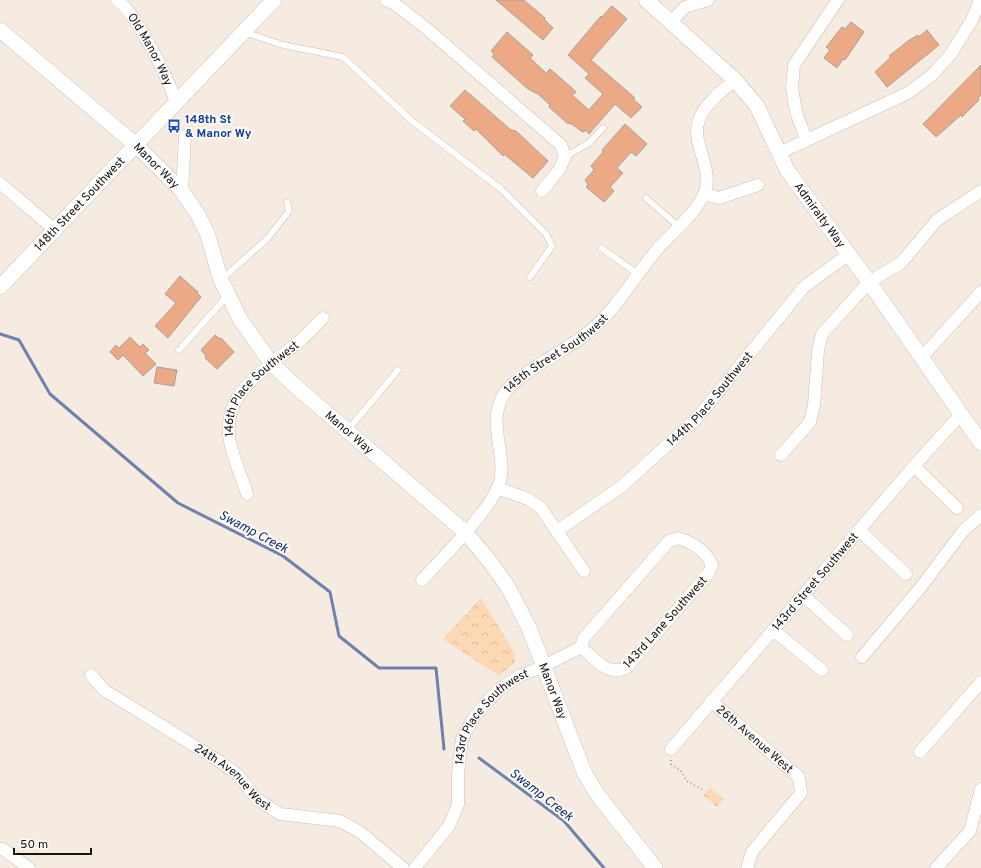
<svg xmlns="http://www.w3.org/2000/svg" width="981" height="868" font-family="Overpass,sans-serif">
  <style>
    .park { fill: url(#park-crowns) }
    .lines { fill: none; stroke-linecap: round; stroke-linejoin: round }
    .stream { stroke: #6e82ac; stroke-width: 3 }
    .building { fill: #eca985; stroke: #ab9f99 }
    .service-casing { stroke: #c9bfb6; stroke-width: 7 }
    .minor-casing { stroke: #c9bfb6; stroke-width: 13 }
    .tertiary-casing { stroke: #c9bfb6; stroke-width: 16 }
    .path { stroke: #a19a93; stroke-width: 2; stroke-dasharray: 1 3; stroke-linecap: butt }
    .service { stroke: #fff; stroke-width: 6 }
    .minor { stroke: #fff; stroke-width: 12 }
    .tertiary { stroke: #fff; stroke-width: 15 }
    .labels { text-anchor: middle; stroke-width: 4; stroke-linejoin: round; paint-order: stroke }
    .street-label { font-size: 12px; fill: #171411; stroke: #fefaf6 }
    .transit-label { font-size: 12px; font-weight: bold; fill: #164399; stroke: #fefaf6; text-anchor: start }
    .water-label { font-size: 13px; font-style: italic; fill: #0e296e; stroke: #fefaf6 }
  </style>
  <defs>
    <pattern id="park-crowns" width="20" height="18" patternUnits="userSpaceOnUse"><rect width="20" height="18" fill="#fcd8b4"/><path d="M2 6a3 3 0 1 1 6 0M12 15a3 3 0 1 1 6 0" fill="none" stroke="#d7b89a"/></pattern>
  </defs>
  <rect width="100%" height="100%" fill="#f5ebe1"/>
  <path class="park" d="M481,598l34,56v8l-16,14 -56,-37z
    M710,787l14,12 -7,8 -14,-12z"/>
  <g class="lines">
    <path class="stream" d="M0,334l19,6 31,54 128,109 105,53 47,36 9,44 40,32h57l8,81
      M479,758l85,63 40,47"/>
  </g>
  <path class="building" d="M496,0h28l21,18 -1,1 9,9 -10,12z
    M612,6l15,13 -36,41 44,38 -2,1 9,8 -11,11 -16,-14 -26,30 -3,-4 -2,2 -3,-1 -9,-7 -5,-1 -18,-16 1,-2 -12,-11 -10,-5 -36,-32 2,-3 -3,-3 16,-19 26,23 -3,3 16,15 4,-4 22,19 4,4 -4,3 17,15 14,-16 -18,-16 4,-4 -21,-19 33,-39 1,1z
    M851,22l13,10 -19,28 -2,-1 -6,9 -13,-10 6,-8 -4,-3 16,-20 3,2z
    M927,30l12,15 -52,42 -12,-15 16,-15 -2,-1 19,-15 10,-6 1,2z
    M981,65v30l-3,3 1,2 -17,17 -1,-2 -25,22 -13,-13z
    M465,90l46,40 5,1 32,30 -15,17 -29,-24 -1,2 -27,-27 -2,2 -11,-10 2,-2 -15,-13z
    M625,124l22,20 -11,12 -5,-4 -14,16 6,5 -13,14 4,4 -10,11 -18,-15 2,-2 -3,-5 9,-10 -3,-4 12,-14 -1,-2z
    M180,276l18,16 -1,1 4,4 -33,41 -13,-12 21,-23 -11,-9z
    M215,335l5,4 1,-1 13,14 -17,17 -12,-11 1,-2 -5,-6z
    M130,337l10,10 3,-3 6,6 -4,3 11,11 -13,12 -20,-21 -5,5 -8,-8 6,-7 3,3z
    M157,367l20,3 -3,16 -20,-3z"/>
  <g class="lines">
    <g class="service-casing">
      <path id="service" d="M244,32l39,13 60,12 69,64 89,68 45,45 6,12 -22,31
        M565,157l24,-14 14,-15
        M646,198l32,28
        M601,248l37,26
        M222,279l45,-40 22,-28 -2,-9
        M179,350l49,-55
        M347,431l51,-61"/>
    </g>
    <g class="minor-casing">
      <g id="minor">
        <path id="s1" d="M117,0c21,15 51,79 60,104"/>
        <path d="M386,0l10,5 30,23 135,117 4,12 -6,13 -17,21"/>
        <path d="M671,22l14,-15 23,-7"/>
        <path d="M806,139l-10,-27 -4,-24 2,-23 44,-65"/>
        <path d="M779,153l129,-60 24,-18 19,-21 21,-34 8,-20"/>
        <path d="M0,183l55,47"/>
        <path d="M182,191l3,-55"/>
        <path d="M704,194l15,4 39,-13"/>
        <path d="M922,357l59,-65"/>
        <path d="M781,455l29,-33 4,-17 4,-54 4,-17 47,-52 32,-19 36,-43 44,-29"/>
        <path d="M914,466l43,42"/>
        <path d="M497,488l31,11 13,9 43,63"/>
        <path id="s2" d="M247,494c-6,-19 -16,-40 -18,-59 -5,-47 43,-69 73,-96 7,-6 14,-14 21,-21"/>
        <path d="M859,530l47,44"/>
        <path id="s3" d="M557,531l65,-45 75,-68 107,-131 45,-33"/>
        <path id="s4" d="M422,580c19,-21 72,-73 78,-99 7,-29 -14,-58 4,-87 13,-20 60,-43 81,-59 29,-22 47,-55 70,-83 14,-17 40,-37 49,-58 11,-25 -14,-51 -5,-74 6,-17 23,-29 36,-40"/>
        <path d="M803,595l44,40"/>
        <path d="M773,630l49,40"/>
        <path d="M862,657l59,-70 42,-56 18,-16"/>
        <path id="s5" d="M91,675l13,15 115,71 19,14 19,24 23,15 60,7 20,11 43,36"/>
        <path id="s6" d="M711,701l88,76 2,16 -49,59 -5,16"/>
        <path id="s7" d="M671,749l243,-283 46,-51"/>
        <path d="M920,752l61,-70"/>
        <path d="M0,849h3l26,19"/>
        <path id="s8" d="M415,868l34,-42 9,-22v-31l4,-34 12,-22 23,-26 22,-15 23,-9 39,-20 3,-9 85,-97 9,-3c14,4 28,13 34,27l-3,8 -83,95c-18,9 -31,-9 -45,-21"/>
        <path d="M936,868l34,-37 11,-42"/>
      </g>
    </g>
    <g class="tertiary-casing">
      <g id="tertiary">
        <path id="s9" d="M646,0l89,80 22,26 30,64 82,112 112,161"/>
        <path id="s10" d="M0,30l137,116 45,45 16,24 9,18 14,47 19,39 31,44 22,21 172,148 23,27 20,28 21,41 55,144 13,22 58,74"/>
        <path id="s11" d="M0,287l274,-287"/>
      </g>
    </g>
    <path class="path" d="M671,760v4l10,7 6,10 17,10"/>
    <use href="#service" class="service"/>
    <use href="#minor" class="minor"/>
    <use href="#tertiary" class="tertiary"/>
  </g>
  <defs>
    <g id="bus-bare" transform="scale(1.08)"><path d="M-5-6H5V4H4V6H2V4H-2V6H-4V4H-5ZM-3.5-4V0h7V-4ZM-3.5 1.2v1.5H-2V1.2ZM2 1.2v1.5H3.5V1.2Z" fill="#1a4fb4" stroke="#fefaf6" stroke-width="2.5" paint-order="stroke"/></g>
  </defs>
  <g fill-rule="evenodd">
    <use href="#bus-bare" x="174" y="126"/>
  </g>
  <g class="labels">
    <g class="street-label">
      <text dy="4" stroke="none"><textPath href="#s1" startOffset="60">Old Manor Way</textPath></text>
      <text dy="4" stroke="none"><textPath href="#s10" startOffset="207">Manor Way</textPath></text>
      <text dy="4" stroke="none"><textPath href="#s11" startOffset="115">148th Street Southwest</textPath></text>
      <text dy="4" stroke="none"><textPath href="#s9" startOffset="280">Admiralty Way</textPath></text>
      <text dy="4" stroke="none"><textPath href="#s4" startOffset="282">145th Street Southwest</textPath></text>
      <text dy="4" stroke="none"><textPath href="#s2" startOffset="121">146th Place Southwest</textPath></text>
      <text dy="4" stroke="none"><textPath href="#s3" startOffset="203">144th Place Southwest</textPath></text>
      <text dy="4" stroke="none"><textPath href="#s10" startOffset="543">Manor Way</textPath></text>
      <text dy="4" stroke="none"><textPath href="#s7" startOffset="221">143rd Street Southwest</textPath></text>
      <text transform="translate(665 622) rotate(-48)" y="4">143rd Lane Southwest</text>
      <text dy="4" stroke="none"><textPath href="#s10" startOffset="879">Manor Way</textPath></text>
      <text dy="4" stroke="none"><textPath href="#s8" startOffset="178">143rd Place Southwest</textPath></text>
      <text dy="4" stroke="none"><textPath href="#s6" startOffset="58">26th Avenue West</textPath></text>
      <text dy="4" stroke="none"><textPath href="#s5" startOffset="176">24th Avenue West</textPath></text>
    </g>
    <g class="transit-label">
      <text x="185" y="123">148th St<tspan x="185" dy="14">&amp; Manor Wy</tspan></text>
    </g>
    <g class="water-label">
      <text transform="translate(254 531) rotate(28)" y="5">Swamp Creek</text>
      <text transform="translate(542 794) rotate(38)" y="5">Swamp Creek</text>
    </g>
  </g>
  <path d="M14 848v6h77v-6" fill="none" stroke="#171411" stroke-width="2"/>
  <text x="20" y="848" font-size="12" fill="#171411" stroke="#fefaf6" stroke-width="3" paint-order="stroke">50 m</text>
</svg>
